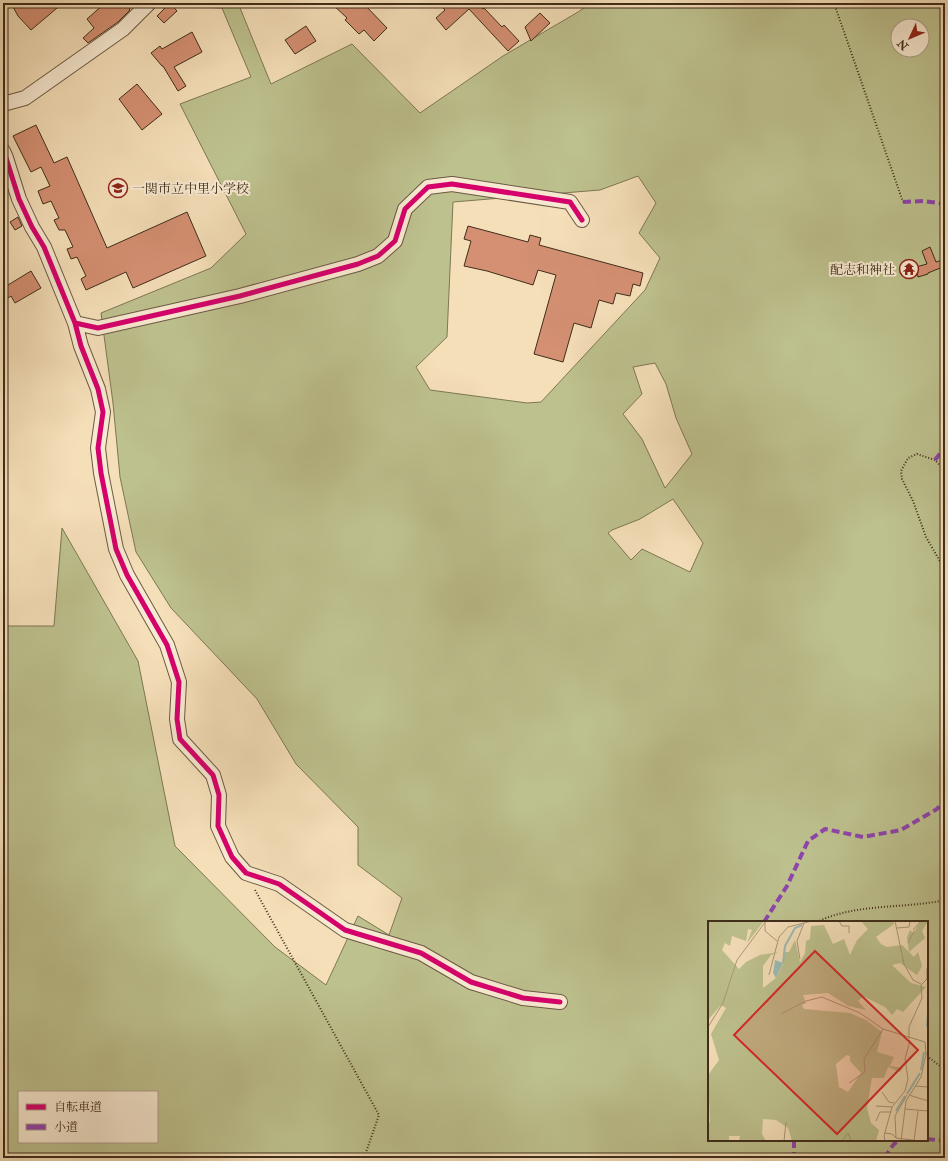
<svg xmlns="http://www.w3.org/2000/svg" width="948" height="1161" font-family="'IM FELL Double Pica','Noto Serif JP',serif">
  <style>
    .green { fill: #bdc18e; stroke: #7e7754; fill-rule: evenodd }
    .building { fill: #d59073; stroke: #3f2d1a }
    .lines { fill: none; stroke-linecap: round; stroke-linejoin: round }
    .street-casing { stroke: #6c5a42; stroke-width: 16 }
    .path { stroke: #3f2d1a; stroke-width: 2; stroke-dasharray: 1 2; stroke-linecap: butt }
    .street { stroke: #f8ead2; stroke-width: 14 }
    .quiet { stroke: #8e44ad; stroke-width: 4; stroke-dasharray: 8 4; stroke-linecap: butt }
    .cycleway-casing { stroke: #f8ead2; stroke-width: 8 }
    .cycleway { stroke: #d6006c; stroke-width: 5 }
    .labels { text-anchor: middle; stroke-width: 4; stroke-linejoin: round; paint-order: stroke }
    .poi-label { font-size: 13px; fill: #3f2d1a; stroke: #f8ead2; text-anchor: start }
    .inset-river { fill: none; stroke: #9dbcb5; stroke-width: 2 }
    .inset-road { fill: none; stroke: #ac9879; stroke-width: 1 }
    .view { fill: #d62828; fill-opacity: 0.15; stroke: #d62828; stroke-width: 2 }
    .inset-edge { fill: none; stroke: #3f2d1a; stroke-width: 2 }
  </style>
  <rect width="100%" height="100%" fill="#f5dfb9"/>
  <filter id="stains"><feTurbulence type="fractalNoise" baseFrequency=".005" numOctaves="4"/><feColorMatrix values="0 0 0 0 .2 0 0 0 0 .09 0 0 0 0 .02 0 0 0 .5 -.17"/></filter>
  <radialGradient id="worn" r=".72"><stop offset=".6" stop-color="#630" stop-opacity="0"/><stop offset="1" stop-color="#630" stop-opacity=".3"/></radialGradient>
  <path class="green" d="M198,3h40l33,81 81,-40 68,69 83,-57 75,-44 13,-9h354v1155h-942v-532h51l8,-98 76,133 37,185 100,101 51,38 32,-69 31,19 13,-37 -44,-33v-38l-62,-63 -39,-65 -86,-91 -35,-56 -16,-75 -7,-74 -12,-90 110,-45 35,-34 -66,-130 71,-27 -29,-69 -21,-1zM898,26h24v24h-24zM638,176l18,27 -17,30 21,25 -15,32 -104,112 -14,1 -97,-13 -14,-23 31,-30 6,-135 147,-12zM655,363l11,21 10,34 16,36 -27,34 -23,-49 -19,-25 19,-20 -9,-27zM673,499l30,44 -13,29 -48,-23 -11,11 -23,-27 4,-3 28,-11zM709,922h218v218h-218zM19,1092h138v50h-138z"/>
  <path class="building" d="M11,3h52l-32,27 -13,-14z
    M105,3h32l-8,6 1,1 -12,12 -30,21 -5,-5 11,-10 -7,-9z
    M170,3l7,8 -13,12 -7,-7z
    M331,3h32l24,25 -13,13 -10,-11 -5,4 -14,-14 2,-2z
    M438,3h38l7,6 1,-1 18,19 2,-2 15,16 -11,10 -39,-42 -23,21 -10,-12 9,-8z
    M540,13l10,10 -19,18 -6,-14z
    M306,26l10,15 -21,13 -10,-14z
    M192,32l10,20 -28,15 12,19 -8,5 -15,-25h-1l-11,-13 9,-7 2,3z
    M137,84l25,30 -20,16 -23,-31z
    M36,125l18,38 13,-6 40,91 80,-36 19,44 -73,32 -7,-16 -40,18 -5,-11 5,-3 -9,-19 -6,2 -4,-10 6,-2 -8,-17h-6l-5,-10 5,-2 -8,-17 -8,3 -5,-13 12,-5 -9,-19 -10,5 -18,-36z
    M18,217l4,9 -7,4 -5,-8z
    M468,226l60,16 2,-7 11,3 -2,7 104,28 -3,13 -7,-2 -3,12 -14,-3 -3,11 -14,-4 -8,28 -17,-5 -11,39 -29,-8 22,-79 -18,-5 -5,15 -46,-14 -23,-5 7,-25 -7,-2z
    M930,247l6,15 9,-3v7l-17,7v1l-10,3 -2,-10 11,-3 -5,-13z
    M31,271l10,17 -26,15 -4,-7 -8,5v-13z"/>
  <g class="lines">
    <g class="street-casing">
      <path id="street" d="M3,104l22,-6 98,-69 26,-26
        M3,151l3,7 13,41 13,28 12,20 31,76 6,23 17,43 5,23 -5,36 3,25 15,76 11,26 40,70 12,37 -2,37 3,20 33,36 6,20 -1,31 14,31 14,16 33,11 66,46 76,23 50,29 52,16 37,4
        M75,323l23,5 142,-32 118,-32 20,-8 17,-15 10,-32 23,-22 24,-3 118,18 12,18"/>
    </g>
    <path class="path" d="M834,3l69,199
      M945,471l-10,-11 -18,-6 -9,4 -7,13 1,8 11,22 13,36 19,33
      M255,890l124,225 -15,43
      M817,922c39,-19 86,-13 128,-22
      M927,1056l18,14"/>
    <use href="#street" class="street"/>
    <path class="quiet" d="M903,202l21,-1 21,3
      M935,460l10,-13
      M764,922l23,-36 21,-45 17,-12 38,8 38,-7 36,-21 8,-10
      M927,1139l18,2
      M794,1140v18
      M885,1158c4,-7 9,-17 16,-18"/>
    <g class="cycleway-casing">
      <path id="cycleway" d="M3,151l3,7 13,41 13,28 12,20 31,76 6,23 17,43 5,23 -5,36 3,25 15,76 11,26 40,70 12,37 -2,37 3,20 33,36 6,20 -1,31 14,31 14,16 33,11 66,46 76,23 50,29 52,16 37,4
        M75,323l23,5 142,-32 118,-32 20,-8 17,-15 10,-32 23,-22 24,-3 118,18 12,18"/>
    </g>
    <use href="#cycleway" class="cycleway"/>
  </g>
  <defs>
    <g id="school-ring" transform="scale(1)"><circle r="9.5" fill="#f8ead2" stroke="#8f2418" stroke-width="1.5"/><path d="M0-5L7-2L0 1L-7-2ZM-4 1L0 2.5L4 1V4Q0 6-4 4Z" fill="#8f2418"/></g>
    <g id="temple-ring" transform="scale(1)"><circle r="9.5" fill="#f8ead2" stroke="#8f2418" stroke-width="1.5"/><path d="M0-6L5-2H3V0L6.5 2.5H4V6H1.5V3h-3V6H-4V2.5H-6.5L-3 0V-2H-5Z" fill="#8f2418"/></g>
  </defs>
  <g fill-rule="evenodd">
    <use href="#school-ring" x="118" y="188"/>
    <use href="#temple-ring" x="909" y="269"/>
  </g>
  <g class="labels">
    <g class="poi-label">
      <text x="132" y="193">一関市立中里小学校</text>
      <text x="895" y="274" text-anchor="end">配志和神社</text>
    </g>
  </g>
  <g transform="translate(708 921)">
    <rect width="220" height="220" fill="#f5dfb9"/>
    <path d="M0,0h56l-17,22 5,-13 -4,-1 -2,12 -14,-5 -2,10 -5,-3 -3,7 17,19 7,-7 14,-7 19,-3 -8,3 -8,11v22l13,-10 7,-14 1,-12h5l6,-12 5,22 5,-9 1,-12 4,-2 1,-13 13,-1 9,19 11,-5 6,16 7,-15 11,-11 -7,-8h32l1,3 -18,13 5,7 6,3 15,-2 7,7 -2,-15 3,-7 3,3 8,-12h7l-6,10 3,7 -16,14 5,5 4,-5 4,14 -5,9 -17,-12 -8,2 19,18 15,4 -23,25 -6,-3 -5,6 -7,-8 -22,-11 -5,5 8,9 -18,-4 -20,-13 -25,2 3,8 -4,2 2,4 46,4 16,7 16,12 -5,20 17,5 -4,9 13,2 -3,4 -12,-5 -4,11h-12l-5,30 4,15 8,7 -3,11h-84l-4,-13 -12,-8 -13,-1 -1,15 4,7h-27l1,-5h-11v5h-21v-17l2,-2 -2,-47 11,-15 -8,-26 15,-26 -5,-3 -13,15zM139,134l3,1v5l11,12 -13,19 -9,-5 -3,-23z" fill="#bdc18e" fill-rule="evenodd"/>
    <path d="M67,39l8,3 -7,15 -3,-5z" fill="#9dbcb5"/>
    <path class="inset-river" d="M75,42l2,-17 10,-18 7,-3M219,106l1,-14M213,149l3,-18M199,173l13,-21M188,190l9,-15"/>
    <path class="inset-road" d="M131,0l3,5h7v7M187,0l9,43 9,16 8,4M57,1v9l12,10M189,7l12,-1 1,-6M205,9l8,-9M200,22l6,-12M92,38l-3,-18 7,-18M61,54l10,-38 9,-10 24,-6M73,93l25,-13 16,-4 38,16 23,16 42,13 1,12M220,95v13M0,106l15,-24 14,-43 29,-39M201,118v-12l13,-29 -1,-13 6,-6v-11M141,162l16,-11 -1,-13 19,-30M207,165l13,1M174,171l7,10 5,1M201,174l19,6M168,185l16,1M197,188l23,2M168,200l4,-9h11M177,212l7,1 4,4 24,3M188,217l-1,-22 12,-21M76,220l2,-19M134,220l6,-8 3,8M177,220l-1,-5 8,-29 13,-16 3,-12 -3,-20 5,-19M193,220l5,-40 15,-24 5,-23h2M206,220l4,-30"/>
    <path class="view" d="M107,30l103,99 -81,84 -103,-99z"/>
    <rect width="220" height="220" class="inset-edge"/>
  </g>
  <rect width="948" height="1161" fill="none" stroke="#f5dfb9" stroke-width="16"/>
  <rect x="4" y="4" width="940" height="1153" fill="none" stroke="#3f2d1a" stroke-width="2"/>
  <rect x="8" y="8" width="932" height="1145" fill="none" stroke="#3f2d1a"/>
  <rect x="18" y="1091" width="140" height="52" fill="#f8ead2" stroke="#ae9e88"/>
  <rect x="26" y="1104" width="20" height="6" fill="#d6006c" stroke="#ae9e88"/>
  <text x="54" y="1111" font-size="12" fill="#3f2d1a">自転車道</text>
  <rect x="26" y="1124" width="20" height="6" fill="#8e44ad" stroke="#ae9e88"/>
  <text x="54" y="1131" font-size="12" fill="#3f2d1a">小道</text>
  <g transform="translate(910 38) rotate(226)"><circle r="19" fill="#f8ead2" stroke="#ae9e88"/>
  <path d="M0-3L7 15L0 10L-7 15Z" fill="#8f2418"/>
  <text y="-6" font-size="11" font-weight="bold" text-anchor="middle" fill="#3f2d1a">N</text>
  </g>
  <rect width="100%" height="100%" filter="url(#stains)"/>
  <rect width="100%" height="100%" fill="url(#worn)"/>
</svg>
